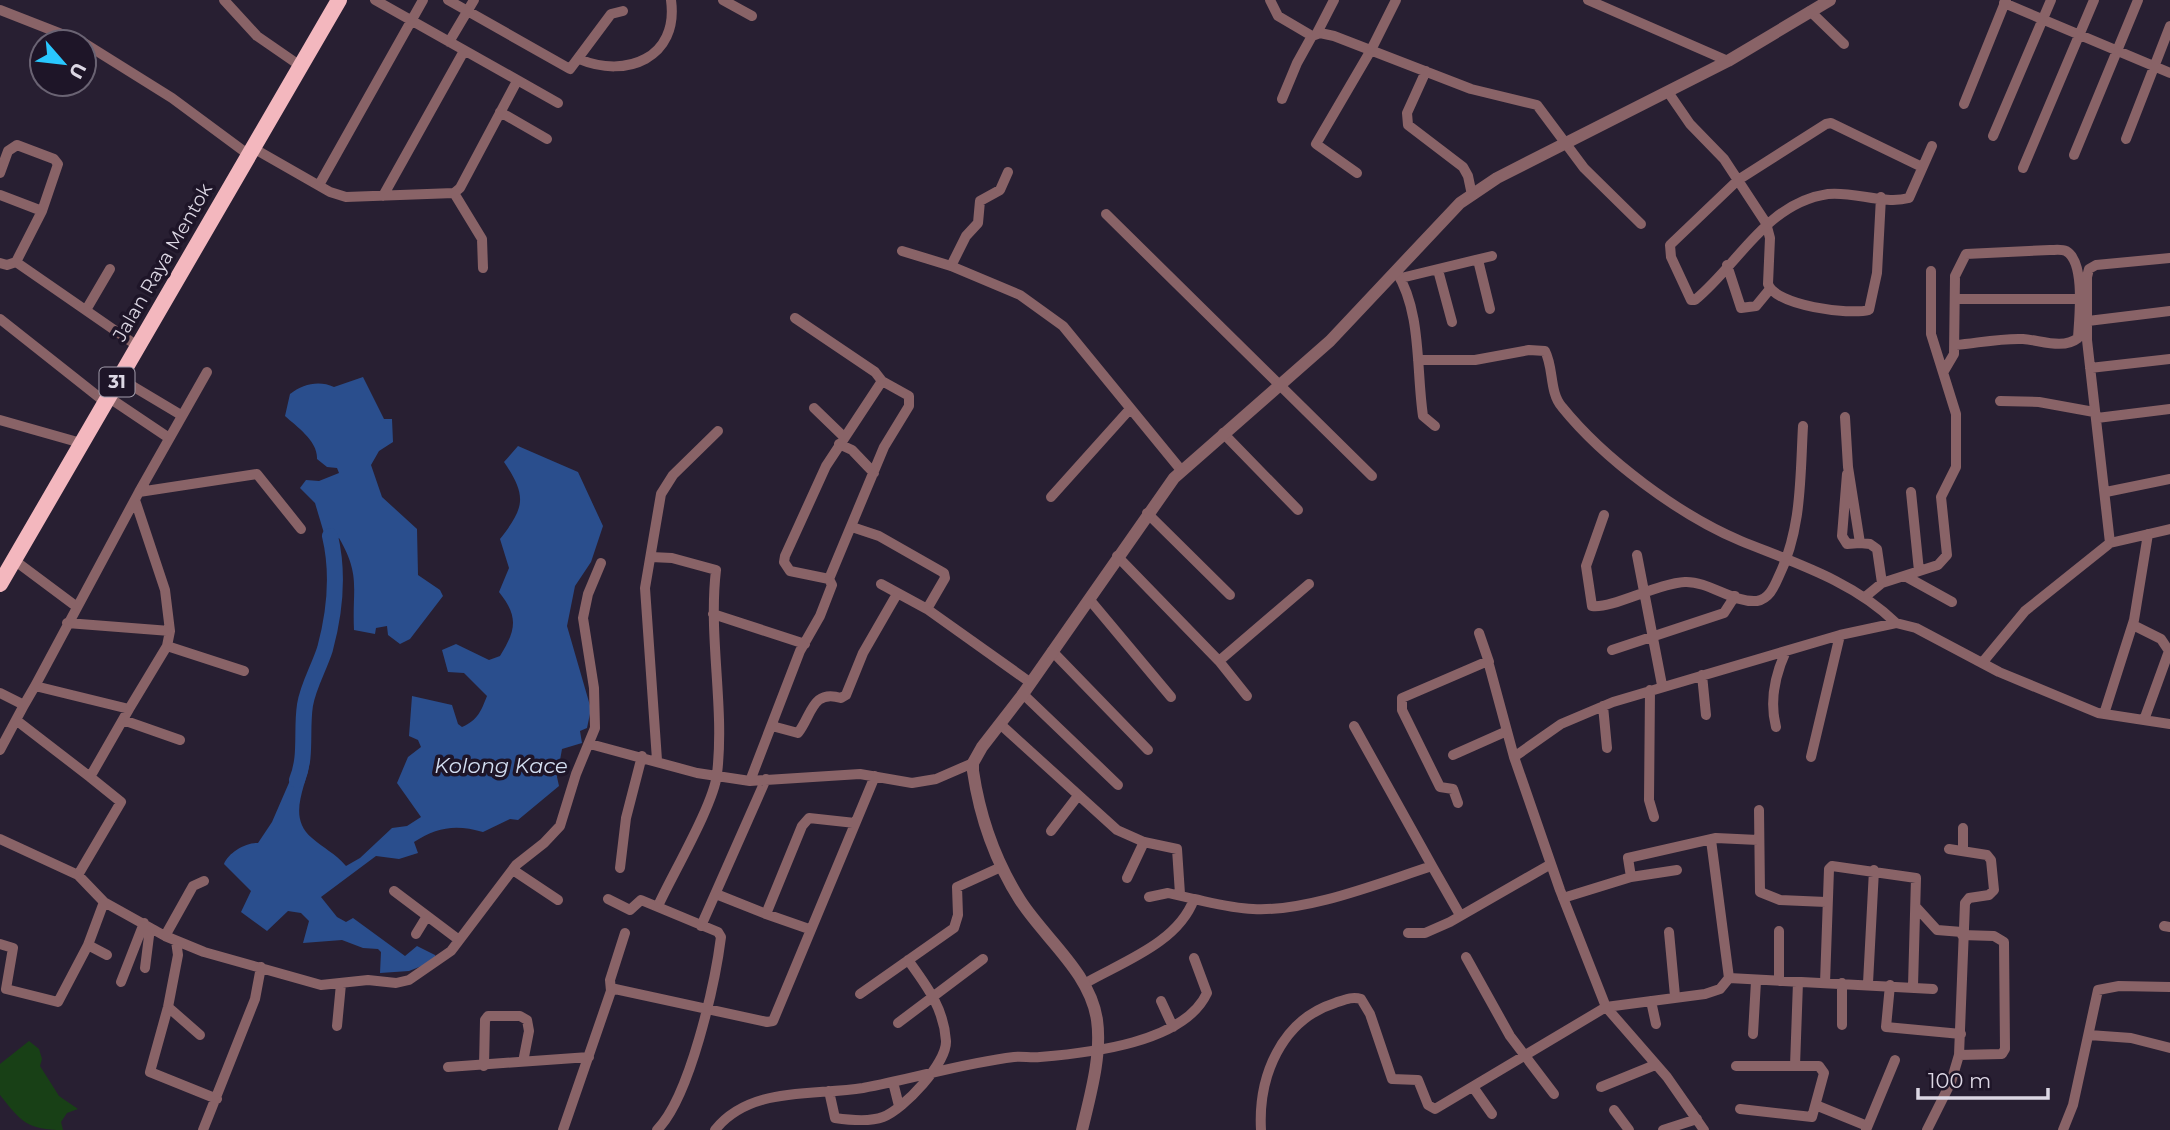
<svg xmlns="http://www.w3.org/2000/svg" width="2170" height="1130" font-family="Montserrat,sans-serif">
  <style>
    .green { fill: #184016 }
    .water { fill: #2a4e8d }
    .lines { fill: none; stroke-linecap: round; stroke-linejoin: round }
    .river { stroke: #2a4e8d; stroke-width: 16 }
    .minor { stroke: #896367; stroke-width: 10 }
    .tertiary { stroke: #896367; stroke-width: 12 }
    .trunk { stroke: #f3b7be; stroke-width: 16 }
    .labels { text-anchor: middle; stroke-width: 7; stroke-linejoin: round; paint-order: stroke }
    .shield { fill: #1e1528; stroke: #a39dac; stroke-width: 2 }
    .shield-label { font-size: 18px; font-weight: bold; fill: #dcd7e4 }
    .street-label { font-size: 19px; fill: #dcd7e4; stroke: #1e1528 }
    .water-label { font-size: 21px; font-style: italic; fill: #d3def1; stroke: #1e1528 }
  </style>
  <rect width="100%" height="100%" fill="#281f32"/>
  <path class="green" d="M29,1041l10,8 3,10 -2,7 19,30 19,13 -11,4 -6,9 2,8c-35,0 -42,-8 -63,-35v-31z"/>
  <path class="water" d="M363,377l21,42h8l1,23 -14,9 -8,14 11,32 35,32 1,46 22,15 3,6 -33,43 -10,5 -12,-9 -1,-9 -11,2 -1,6 -21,-4c-2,-42 7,-54 -15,-92l-4,2 5,14 -8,6 -17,-57 -15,-15 6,-8 13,1 20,-8 -2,-5 -10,-1 -10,-8c1,-18 -20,-32 -32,-43l5,-22c13,-10 29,-14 44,-7z
    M518,446l60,26 25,54 -12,36 -16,24 -8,40 24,83 -4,19 -7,3 2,12 -20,6 -5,28 2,9 -41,34 -8,-1 -27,13c-27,-8 -46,-5 -69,10l4,11 -19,6 -23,-3 -55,41 16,20 9,5 7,-4 52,38 12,-10 18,9 2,5 -28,11 -29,2 1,-21 -3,-3 -15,-1 -21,-8 -39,3 6,-22 -8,-8 -13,-2 -21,20 -26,-19 10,-21 -27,-27c4,-11 22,-22 34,-21l14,-21 26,-60 12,-2c-3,26 -24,56 2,78 11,10 23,15 34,28l14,-8 32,-30 15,-2 14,-9 -24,-34 11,-26 13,-10 -3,-7 -9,-4 3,-40 40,9 6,19 4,3c16,-7 19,-16 25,-31l-23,-23 -16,-1 -6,-22 14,-6 33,16 11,-4c16,-26 19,-39 -1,-64l10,-24 -9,-29c25,-32 27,-43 4,-77z"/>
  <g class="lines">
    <path class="river" d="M297,780c10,-24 4,-49 8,-75 3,-19 14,-37 20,-56 10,-37 14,-75 5,-113"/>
    <path class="minor" d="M224,0l33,36 42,29
      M375,0l183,103
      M448,0l122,69 41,-55 12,-3
      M723,0l29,16
      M1270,0l8,16 34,20 8,-3 14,3 137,53 66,16 47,63 57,56
      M1588,0l140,61
      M2004,3l166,70
      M0,10l82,32
      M1810,11l34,33
      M1317,33l17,-33
      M449,42l25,-42
      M84,43l88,55 77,57
      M579,59c47,20 100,-1 92,-59
      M1426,71l-19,42 1,12 55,42 5,9 4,19
      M1668,92l22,32 34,35 42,64 4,15 -2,46c8,22 81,31 101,26l8,-37 4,-76
      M1282,99l15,-36 15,-27
      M1964,104l42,-104
      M500,112l47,27
      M1993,136l58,-136
      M2126,139l44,-113
      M253,148l77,44 16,5 108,-4 6,-5 57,-107
      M2074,155l64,-155
      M1922,167l-91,-44 -5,1 -88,56 -68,65 1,12 20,43h4c44,-36 71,-97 133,-106 26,-3 56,11 81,4l23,-52
      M2023,168l71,-168
      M0,173l8,-22 9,-6 37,14 4,5 -16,47 -26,51
      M1357,173l-41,-29 55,-94 25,-50
      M319,185l104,-185
      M454,193l28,46 1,29
      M0,195l42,16
      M383,196l81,-145
      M1106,214l266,262
      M902,251l49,15 69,29 43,31 118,144
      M1478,260l12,49
      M0,263l7,2 9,-3 120,83
      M1727,265l14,43 15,-2 14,-17
      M951,266l15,-30 12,-13 2,-22 20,-11 8,-18
      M1438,270l14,52
      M1396,271c26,41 20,98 27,145l12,10
      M1401,278l91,-22
      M1955,299h124
      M86,310l24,-41
      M0,319l105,83
      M2088,321l82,-10
      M1418,360h57l54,-10 16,1c9,17 4,41 17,56 42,52 117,108 179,134 54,22 112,40 155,82
      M2090,368l80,-9
      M1944,371l10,-17 1,-78 11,-22 84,-4c5,0 12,-1 16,1 20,11 13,68 12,87 -15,12 -38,2 -55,1 -22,-1 -45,4 -67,6
      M119,378l62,37
      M108,397l61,41
      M2000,401l39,1 55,10
      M814,408l30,29
      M1845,417l3,50 12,76 10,1 7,5 5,34
      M2097,418l73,-9
      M0,420l81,23
      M1223,433l75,77
      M839,444l13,6 22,23
      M1847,474l-5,62 5,8 13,-1
      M139,492l68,-120
      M1911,492l8,79
      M2106,492l64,-13
      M1051,497l79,-88
      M135,500l30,90 5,41
      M1147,513l83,82
      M1604,515l-18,51 6,40c20,3 66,-23 93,-24 24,-1 48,21 72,19 12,-2 17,-14 21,-23 24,-49 22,-99 25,-152
      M852,527l27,9 65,37 1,5 -18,31
      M2110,543l-23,-203v-63l2,-8 7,-4 74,-7
      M1637,555l25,130
      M1117,556l102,105 28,35
      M651,557l21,1 44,12c-8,68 9,137 1,204 -3,30 -45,101 -59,132
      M14,560l63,47
      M1905,576l47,26
      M829,579l55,-132 25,-41v-10l-27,-15
      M881,584l46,25 104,74
      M1865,597l17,-14 56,-18 9,-10 -6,-58 15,-30v-53l-25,-80v-63
      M1089,599l82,98
      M713,614l92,30
      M2133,625l28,14 8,12 -25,69
      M1479,633l10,29
      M167,646l77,25
      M1612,650l112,-37 11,-17
      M1052,651l96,99
      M1219,661l90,-77
      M1982,663l43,-52 85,-68 60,-14
      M1702,675l4,40
      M35,686l104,-194 118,-18 44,55
      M1650,690l-1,110 5,17
      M0,693l24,12 -24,45
      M1023,694l95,91
      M24,705l11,-19 94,23 38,-63 3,-15 -103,-8
      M1603,706l4,42
      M2104,714l30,-94 14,-86
      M16,720l74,57 39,-68
      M123,720l57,20
      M1000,724l117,106 27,12 33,7 3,45
      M772,726l26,7c14,-18 14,-44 43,-35l5,-3 17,-42 34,-59
      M1354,726l78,140
      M1776,727c-7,-27 -1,-52 10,-76
      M590,744l107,29 53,8 110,-7 52,9 24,-4 37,-16
      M1453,755l54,-24
      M1811,757l29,-122
      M657,760l-12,-172 16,-94 12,-19 45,-44
      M750,781l50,-130 20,-35 12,-31 -3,-6 -39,-8 -6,-9 1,-6 41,-90 56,-85 -7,-9 -80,-54
      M1458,803l-5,-14 -13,-2 -38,-77v-12l86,-37 26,96
      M1759,810l1,82 20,8 46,2
      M1963,828v23
      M1051,831l26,-34
      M0,839l78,36 26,27 61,34 39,16 117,33 47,-5 28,3 13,-3 42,-29 65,-86 28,-22 16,-17 16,-52 19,-46 -1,-40 -11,-70 5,-24 13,-31
      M1711,840l18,138 204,11
      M620,868l6,-50 16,-62
      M513,870l45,30
      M78,875l43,-73 -31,-25
      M1631,877l-3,-19 88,-20 42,2
      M1127,878l17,-36
      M394,891l65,49
      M716,894l50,20
      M1149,897l19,-4 26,6
      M1563,898l68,-21 46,-7
      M608,899l22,11 11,-10 77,32 3,5c-6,47 -31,160 -64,193
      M1916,907l21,23 25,2
      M701,926l65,-147
      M2164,926l6,1
      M809,929l-43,-15 36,-88 7,-8 46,5
      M1779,931v50
      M1669,932l6,64
      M1408,933h17l25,-11 101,-58
      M416,934l11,-18
      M165,936l28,-50 11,-5
      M176,941l2,14 -10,52 -18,65 67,27
      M0,944l13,4 -7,41 52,13 30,-57 16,-43
      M88,945l19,10
      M1466,957l44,79 44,58
      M145,968l5,-40
      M121,982l23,-59
      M1825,983l4,-114 3,-3 84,12 -3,108
      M1868,983l6,-113
      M1084,984c38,-22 94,-41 110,-85 19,4 39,9 59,10 55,3 126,-26 179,-43l28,49
      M1890,985l-4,42 75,7
      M611,991l4,-2 152,33 6,-1 102,-245
      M860,994l94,-66 4,-13 -1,-28 44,-20
      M1161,1001l12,26
      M1651,1001l5,23
      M168,1007l32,28
      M898,1023l85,-64
      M1842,1025v-42
      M337,1026l4,-42
      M1753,1034l3,-53
      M2089,1035l42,3 39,10
      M1959,1055l43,-1 3,-5 -1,-107 -10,-6 -32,-1
      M484,1066l1,-46 3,-4h32l7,4 2,11 -6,31
      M1736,1066h83l5,7 -12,44 -72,-8
      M1795,1066l3,-84
      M448,1067l141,-10
      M893,1082l6,24
      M1473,1087l19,27
      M1601,1087l54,-22
      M829,1091l6,27c14,2 35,4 48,-1 21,-8 64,-54 63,-76 -2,-33 -20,-56 -38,-81
      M1818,1106l49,20
      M1614,1110l15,20
      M203,1130l52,-131 6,-32
      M563,1130l48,-139 -1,-11 15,-47
      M715,1130c35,-44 97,-34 148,-42 50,-9 100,-25 151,-31 8,-1 17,1 26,0 49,-4 144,-14 167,-64l-13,-35
      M1261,1130c-3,-53 20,-110 74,-127 9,-3 17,-7 26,-4l9,15 22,65 26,1 10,25 7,4 171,-102 99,-13 15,-5 9,-11
      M1663,1130l34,-11
      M1704,1130l-37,-53 -61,-70 -46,-117 -46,-133 47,-33 52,-22 227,-67 56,-12 20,5 83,44 99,41 72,11
      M1866,1130l29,-70
      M1927,1130l24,-48 8,-27 6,-152 4,-5 20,-3 5,-5 -3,-30 -4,-5 -38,-6
      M2063,1130l10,-25 25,-115 21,-4 51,1"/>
    <path class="tertiary" d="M1082,1130c8,-34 20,-75 15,-110 -7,-48 -53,-82 -77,-120 -26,-41 -40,-82 -47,-129v-8l9,-16 41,-53 151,-216 156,-137 130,-138 37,-25 231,-117 102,-61"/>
    <path class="trunk" d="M0,584l339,-584"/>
  </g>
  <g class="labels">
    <rect class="shield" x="99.5" y="367.5" width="35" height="29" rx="5"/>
    <g class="shield-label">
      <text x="117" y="388">31</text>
    </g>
    <g class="street-label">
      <text transform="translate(162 262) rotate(-60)" y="7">Jalan Raya Mentok</text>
    </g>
    <g class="water-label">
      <text x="501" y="773">Kolong Kace</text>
    </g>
  </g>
  <g transform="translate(63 63) rotate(118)"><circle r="33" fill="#1e1528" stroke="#6a6373" stroke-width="2"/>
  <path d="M0-5L12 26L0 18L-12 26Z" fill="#29c8ff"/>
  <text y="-10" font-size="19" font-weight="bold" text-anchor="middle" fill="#dcd7e4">U</text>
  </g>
  <path d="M1918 1088v10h130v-10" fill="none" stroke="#dcd7e4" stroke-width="3.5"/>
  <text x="1928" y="1088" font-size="21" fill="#dcd7e4" stroke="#1e1528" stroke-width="5" paint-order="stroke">100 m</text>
</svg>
